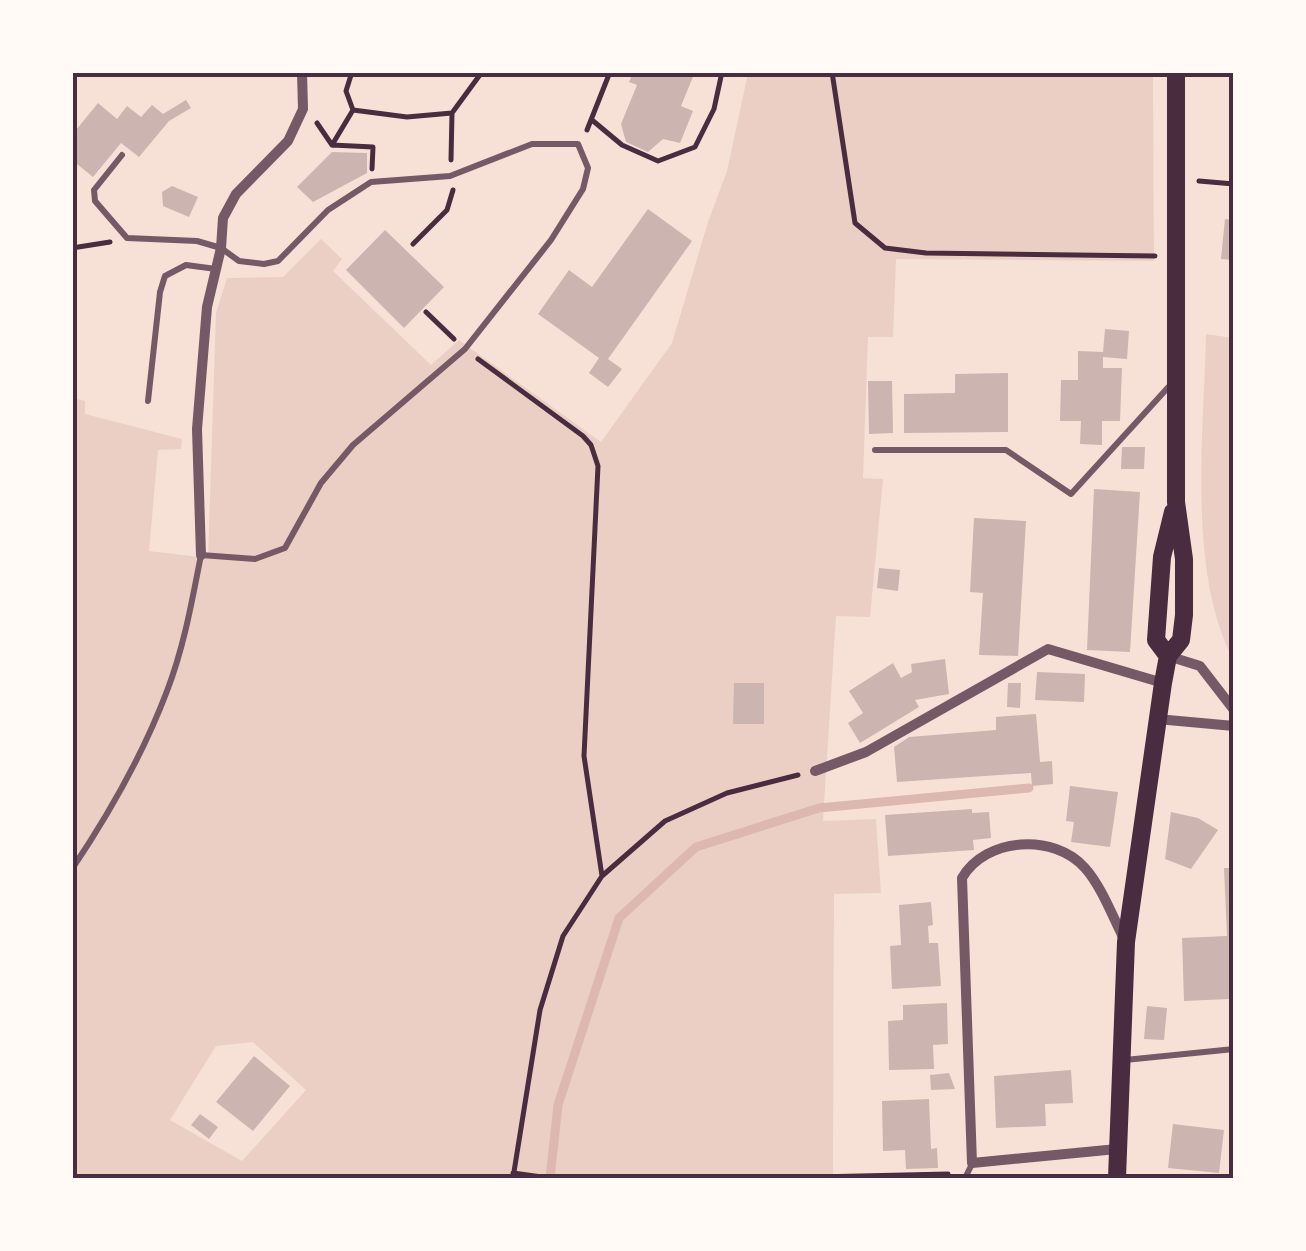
<svg xmlns="http://www.w3.org/2000/svg" width="1306" height="1251" font-family="Barlow,sans-serif">
  <style>
    .green { fill: #ebcfc5; fill-rule: evenodd }
    .lines { fill: none; stroke-linecap: round; stroke-linejoin: round }
    .stream { stroke: #dcb8b0; stroke-width: 9 }
    .building { fill: #ccb4b1 }
    .path { stroke: #4a2c40; stroke-width: 5 }
    .service { stroke: #755966; stroke-width: 6 }
    .minor { stroke: #755966; stroke-width: 10 }
    .primary { stroke: #4a2c40; stroke-width: 18 }
    .neatline { fill: none; stroke: #4a2c40; stroke-width: 4 }
  </style>
  <rect width="100%" height="100%" fill="#f7e1d7"/>
  <path class="green" d="M748,73h405l1,188 -258,-2 -3,78h-25l-5,141 20,1 -13,138 -34,-1 -13,205 53,-2 5,74 -47,1 -1,284h-760v-780l12,3v13l97,25 -1,10 -23,1 -9,101 59,7 8,-245 11,-35 56,-1 38,-38 21,20 -9,12 98,94 28,-25 142,102 71,-99 36,-121 19,-51zM253,1042l53,48 -64,71 -72,-41 46,-74z
    M1206,334l27,4v321c-46,-87 -29,-228 -27,-325z"/>
  <g class="lines">
    <path class="stream" d="M550,1178l8,-73 61,-187 77,-71 123,-39 210,-20"/>
  </g>
  <path class="building" d="M633,72h62l-14,34 12,5 -13,32 -17,-4 -15,13 -22,-10 -5,-18 16,-39 -8,-3z
    M186,100l5,8 -22,13 -30,36 -18,-14 -28,34 -21,-17v-25l26,-32 19,16 10,-13 14,11 11,-12 11,9z
    M332,152l35,1v20l-54,29 -16,-15z
    M172,186l26,11 -9,20 -26,-11 -1,-14z
    M648,209l44,32 -84,118 14,10 -14,18 -19,-14 10,-15 -61,-44 31,-44 23,17z
    M1225,219l9,1v40l-13,-1z
    M385,230l59,57 -40,41 -58,-58z
    M1105,329l24,2 -2,28 -24,-2v11h19l-2,53h-18v24l-22,-1 1,-23h-21l1,-41h17v-29l25,1z
    M1008,373v59l-104,1v-39l51,-1v-19z
    M868,381h24l1,52 -24,1z
    M1122,447h23l-1,22h-23z
    M1094,489l46,3 -10,160 -43,-2z
    M974,518l52,3 -8,135 -39,-1 4,-62 -13,-1z
    M879,568l21,2 -2,21 -21,-3z
    M945,659l4,35 -34,6 4,7 -59,36 -12,-20 15,-10 -14,-22 44,-28 8,15 11,-6 -1,-8z
    M1037,672l48,2 -1,28 -49,-2z
    M734,683h30v41h-31z
    M1008,683h13l-1,25 -13,-1z
    M1036,714l4,48 12,-1 1,23 -21,2 -1,-13 -134,9 -3,-35 15,-10 87,-7v-13z
    M1070,786l48,6 -8,55 -39,-5 3,-20 -8,-1z
    M972,809v4l17,-1 2,26 -18,2 1,10 -86,6 -3,-41z
    M1171,812l27,6 20,12 -27,39 -26,-10z
    M1224,868h10v145h-4l-1,-14 -45,2 -2,-63 45,-2z
    M931,902l2,23 -5,1 1,17h9l3,43 -49,3 -2,-43 11,-1 -2,-40z
    M947,1003l1,41 -15,1 1,24 -45,1 -1,-49 15,-1v-15z
    M1147,1006l20,2 -3,32 -20,-1z
    M254,1056l36,30 -37,45 -37,-29z
    M1071,1070l2,33 -28,1 1,22 -50,2 -2,-52z
    M949,1073l6,16 -24,1 -1,-15z
    M929,1099l2,50 6,-1 1,20 -32,1 -1,-19 -22,1 -1,-50z
    M200,1114l18,13 -9,12 -18,-14z
    M1173,1124l51,6 -5,43 -51,-5z"/>
  <g class="lines">
    <path class="path" d="M352,72l-6,19 7,19 54,7 45,-4
      M832,72l23,151 30,25 41,5 229,3
      M592,120l30,25 36,16 37,-14 19,-38 8,-37
      M317,123l15,22 41,2 -1,22
      M587,130l23,-58
      M332,145l21,-35
      M451,160l1,-47 30,-41
      M1199,181l35,3
      M413,244l34,-34 6,-20
      M72,248l38,-6
      M426,312l28,27
      M478,359l105,77 8,9 7,21 -14,290 18,120
      M513,1173l36,5
      M513,1178l27,-168 23,-74 39,-60 63,-55 62,-28 71,-18
      M771,1178l177,-4"/>
    <path class="service" d="M148,401l12,-109 5,-16 21,-11 30,4
      M875,450h131l65,44 102,-112
      M72,869c37,-55 72,-117 95,-178 17,-44 25,-90 34,-136l54,4 30,-11 36,-65 32,-38 112,-96 86,-109 32,-51 5,-21 -10,-24h-46l-82,32 -79,6 -43,28 -50,51 -14,3 -25,-3 -18,-13 -24,-7 -70,-3 -32,-37 -1,-11 28,-35
      M1125,1060l109,-11
      M965,1178l7,-14"/>
    <path class="minor" d="M201,555l-4,-126 10,-122 14,-59 2,-30 13,-24 52,-53 15,-32 -1,-37
      M1168,656l32,10 34,44
      M1157,719l77,7
      M815,771l51,-19 182,-103 115,34
      M1117,1149l-145,14 -10,-285c24,-41 92,-45 123,-10 16,18 27,47 38,69"/>
    <path class="primary" d="M1168,656l-12,-16 6,-83 11,-45
      M1117,1178l9,-236 37,-259 5,-27 13,-16 3,-25v-56l-8,-57v-430"/>
  </g>
  <rect width="1306" height="1251" fill="none" stroke="#fffaf5" stroke-width="150"/>
  <rect x="75" y="75" width="1156" height="1101" class="neatline"/>
</svg>
